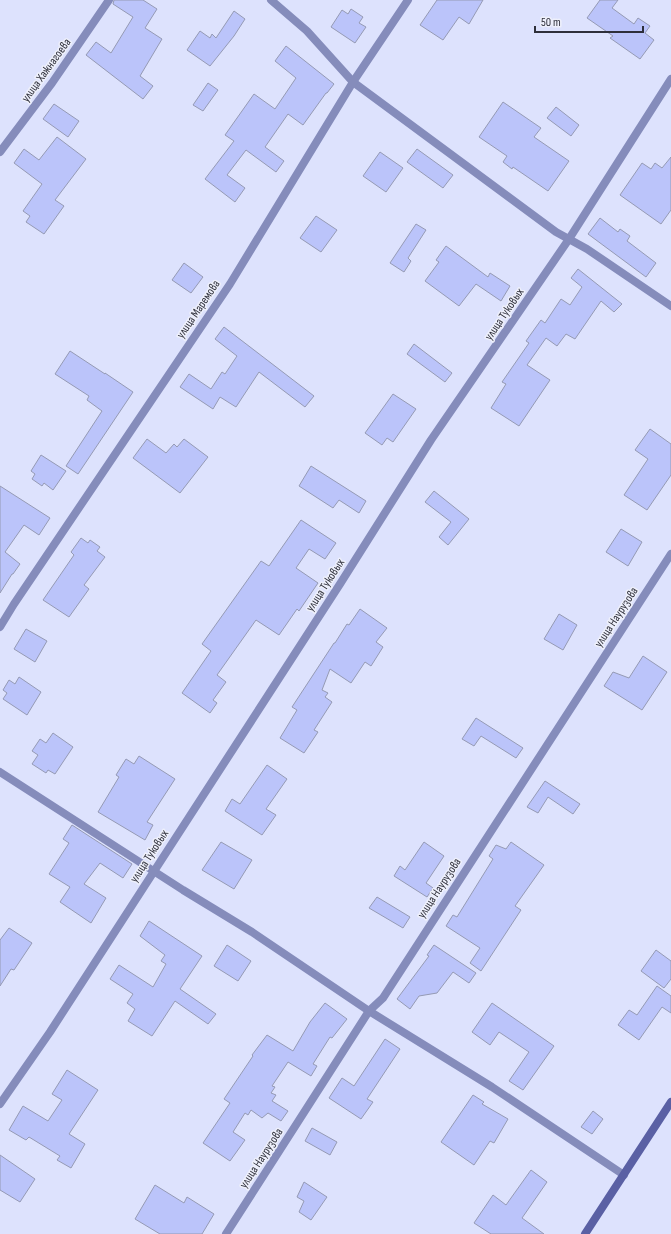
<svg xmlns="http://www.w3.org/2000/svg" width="671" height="1234" font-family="'Sofia Sans Condensed',sans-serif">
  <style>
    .building { fill: #bbc4fa; stroke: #959ab4 }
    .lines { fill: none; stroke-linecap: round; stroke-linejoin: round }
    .service { stroke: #858cbb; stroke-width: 8 }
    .minor { stroke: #858cbb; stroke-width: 8 }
    .secondary { stroke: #5a60a4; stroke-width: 8 }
    .labels { text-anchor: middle; stroke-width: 3; stroke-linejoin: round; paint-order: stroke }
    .street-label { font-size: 12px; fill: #2e2f3a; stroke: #eef0fb }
  </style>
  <rect width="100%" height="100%" fill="#dde2fd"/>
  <path class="building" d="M114,0h29l14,9 -12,19 17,11 -22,37 13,10 -10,13 -57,-44 10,-13 15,11 22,-36 -20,-13z
    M437,0h46l-14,24 -10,-7 -16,23 -23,-15z
    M600,0h18l-6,8 22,16 4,-6 12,8 -5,7 9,7 -14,19 -30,-21 3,-2 -26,-18z
    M351,9l12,8 -4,6 7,4 -11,16 -24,-16 11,-17 6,4z
    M234,11l11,8 -11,17 -24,30 -23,-16 13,-19 10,7 2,-4 4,4z
    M286,46l48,38 -7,9h-1l-23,32 -15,-11 -23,33 19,14 -8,11 -30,-22 -19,25 18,13 -10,14 -30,-23 29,-38 -9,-6 29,-41 21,15 21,-31 -21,-17z
    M208,83l10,7 -15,21 -10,-6z
    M503,102l38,26 -7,9 35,24 -21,30 -35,-24 -1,2 -9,-7 4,-6 -28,-19z
    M54,104l25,17 -11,16 -25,-18z
    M556,107l23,18 -8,11 -24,-18z
    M57,137l29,22 -31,41 9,6 -20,28 -18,-12 4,-6 -7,-5 19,-27 -28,-21 10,-14 15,11z
    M417,149l36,26 -10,13 -36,-26z
    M380,152l23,16 -17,24 -23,-16z
    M671,157v53l-10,14 -41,-29 22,-32 9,6 4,-6 7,5z
    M316,216l21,14 -16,22 -21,-14z
    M600,218l18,14 2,-3 10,7 -3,5 29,22 -10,14 -58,-43z
    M416,224l10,6 -18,28 3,3 -7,11 -14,-9z
    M446,246l42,31 2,-4 20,13 -9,15 -25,-17 -17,22 -34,-25 14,-19 -3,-2z
    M184,263l19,14 -12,16 -19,-13z
    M578,269l44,35 -8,8 -13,-11 -26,38 -9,-5 -9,12 -11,-8 -19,27 23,15 -31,46 -28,-18 15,-24 -4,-2 27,-39 -3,-2 15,-21 4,3 16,-24 9,6 12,-18 -11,-9z
    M224,327l90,69 -9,11 -46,-35 -23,35 -16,-10 -7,12 -33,-22 9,-13 22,15 11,-17 3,2 12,-18 -22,-17z
    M414,344l38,29 -7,9 -38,-28z
    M70,351l35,23v-1l28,19 -55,82 -12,-8 36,-55 -15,-11 2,-4 -34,-22z
    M393,394l23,15 -23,33 -6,-4 -5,7 -17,-12z
    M650,429l21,15v31l-24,35 -23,-15 24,-36 -13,-9z
    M147,439l19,14 8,-9 3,3 7,-8 24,18 -28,36 -47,-35z
    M41,455l25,16 -13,19 -9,-7 -2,3 -10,-7 3,-5 -4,-3z
    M311,466l55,35 -7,12 -20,-13 -6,8 -34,-22z
    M0,486l50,32 -11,17 -15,-10 -19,27 15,12 -7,10h-1l-12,19z
    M434,491l35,28 -21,26 -9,-8 12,-15 -26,-20z
    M301,520l35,23 -11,16 -16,-10 -13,19 22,15 -19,28 -2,-2 -18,26 -23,-15 -39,55 9,7 -13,18 4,3 -7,10 -28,-20 29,-42 -9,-7 59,-83 8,5z
    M621,529l21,13 -14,24 -22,-14z
    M81,538l7,5 2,-3 10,7 -3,4 8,6 -21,28 5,4 -20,28 -26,-17 31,-45 -3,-3z
    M360,609l27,19 -11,14 7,5 -12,19 -6,-4 -14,21 -21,-14 -8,21 6,3 -3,4 7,5 -18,28 4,2 -14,21 -24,-15 17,-28 -5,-3 42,-64h1l12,-19 2,1z
    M559,614l18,11 -14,25 -19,-11z
    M26,629l21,12 -12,21 -21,-13z
    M643,656l24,16 -25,38 -38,-24 9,-14 16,6z
    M19,677l22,15 -14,23 -24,-16 4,-6 -4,-3 6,-10 6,4z
    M476,718l47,30 -7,10 -35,-22 -7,10 -12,-7z
    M53,733l20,14 -18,27 -7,-4 -2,3 -14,-9 6,-9 -6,-4 8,-12 6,4z
    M139,756l36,23 -28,43 6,3 -8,15 -47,-28 21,-35 -3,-2 10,-16 8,5z
    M267,765l20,14 -21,30 10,6 -14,20 -37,-24 7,-12 8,5z
    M545,781l35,23 -7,10 -25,-17 -10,16 -11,-6z
    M72,825l60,39 -9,14 -23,-15 -16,21 22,14 -15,25 -31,-21 10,-15 -21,-13 20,-31 -6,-4z
    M221,842l31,18 -18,29 -32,-19z
    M424,842l20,14 -18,27 7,5 -6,9 -33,-21 6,-10 5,4z
    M511,842l33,23 -29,41 6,4 -40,61 -11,-8 10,-15 -34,-22 7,-11 4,2 36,-58 -4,-3 7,-11 10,4z
    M377,897l33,20 -7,11 -34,-20z
    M149,921l53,35 -22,33 36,25 -8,10 -33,-23 -23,35 -24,-15 7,-12 -8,-6 6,-9 -23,-15 9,-14 34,22 13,-23 -5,-3 4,-6 -25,-19z
    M9,928l23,15 -18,27 -3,-1 -11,17v-46z
    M227,945l24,16 -13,20 -24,-15z
    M434,945l42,28 -7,10 -16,-11 -16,21 -18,3 -9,13 -13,-10 32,-43 -2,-1z
    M656,950l15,11v18l-7,9 -23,-17z
    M657,986l14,10v17l-9,-6 -23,33 -21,-15 11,-15 8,5z
    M325,1003l22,16 -15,19 -2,-1 -17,27 4,2 -6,10 -23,-14 -16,24 3,1 -4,6 5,2 -4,6 16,10 -7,10 -13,-8 -6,5 -11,-8 -3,5 -3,-2 -12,19 12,8 -15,21 -27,-18 27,-40 -6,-4 29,-43 -1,-1 15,-20 26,16 17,-29z
    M492,1003l62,43 -31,44 -14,-9 20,-29 -30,-20 -9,13 -18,-13z
    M385,1039l15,10 -33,50 6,3 -12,17 -32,-21 13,-20 12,8z
    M67,1070l31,20 -29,44 16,10 -14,24 -14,-8 3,-4 -31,-19 -3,3 -17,-10 14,-24 25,15 14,-21 -10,-6z
    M473,1095l11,7 -2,2 26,15 -14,24 -4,-2 -16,24 -33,-23z
    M593,1111l10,8 -11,15 -11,-7z
    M312,1128l25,14 -7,13 -25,-14z
    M0,1155l35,24 -15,23 -20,-12z
    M531,1170l16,12 -25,36 22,16h-53l-17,-11 19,-28 13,10z
    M304,1182l23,15 -16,23 -12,-8 5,-11 -7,-4z
    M155,1185l29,18 3,-6 27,17 -12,20h-42l-25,-15z"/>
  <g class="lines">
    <path class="service" d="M271,0l36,31 46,51 203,150 31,17 84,57
      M0,772l183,118 69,42 117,79 123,76 132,88"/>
    <path class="minor" d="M0,152l52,-69 57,-83
      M0,627l14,-23 216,-320 123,-202 55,-82
      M0,1104l50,-72 290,-448 91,-144 138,-201 102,-160
      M226,1234l143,-223 14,-13 288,-444"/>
    <path class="secondary" d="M585,1234l86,-132"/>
  </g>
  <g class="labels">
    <g class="street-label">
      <text transform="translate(46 70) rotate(-54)" y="4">улица Хажнагоева</text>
      <text transform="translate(198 309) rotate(-56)" y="4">улица Маремова</text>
      <text transform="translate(504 314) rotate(-56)" y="4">улица Туковых</text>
      <text transform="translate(325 585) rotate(-57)" y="4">улица Туковых</text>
      <text transform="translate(616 617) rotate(-57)" y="4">улица Наурузова</text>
      <text transform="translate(149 856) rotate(-57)" y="4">улица Туковых</text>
      <text transform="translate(439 888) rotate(-57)" y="4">улица Наурузова</text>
      <text transform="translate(261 1158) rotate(-57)" y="4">улица Наурузова</text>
    </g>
  </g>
  <path d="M535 26v6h108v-6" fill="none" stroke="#2e2f3a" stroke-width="2"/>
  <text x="541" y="26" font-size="12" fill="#2e2f3a" stroke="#eef0fb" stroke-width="3" paint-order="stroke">50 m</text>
</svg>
